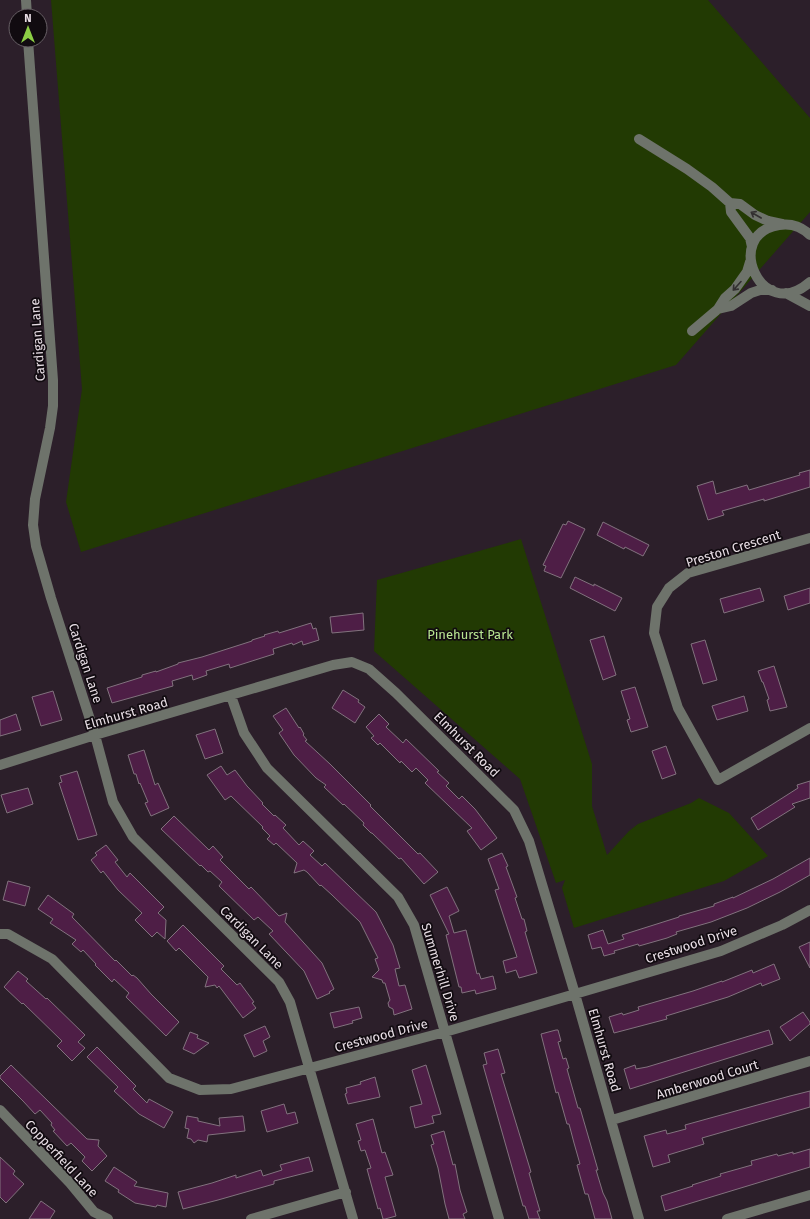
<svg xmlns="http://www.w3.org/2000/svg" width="810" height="1219" font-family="'Fira Sans',sans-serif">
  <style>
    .green { fill: #223a03 }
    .building { fill: #4e1e46; stroke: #82727e }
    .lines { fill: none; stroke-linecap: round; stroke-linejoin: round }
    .minor { stroke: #6e736b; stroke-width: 10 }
    .oneway { stroke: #322f30 }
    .labels { text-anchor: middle; stroke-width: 3.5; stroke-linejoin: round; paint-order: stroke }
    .street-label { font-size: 13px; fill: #e8dee5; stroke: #110b10 }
    .park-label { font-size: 13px; fill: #b8e691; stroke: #110b10 }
  </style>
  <rect width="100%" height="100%" fill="#2c1f2a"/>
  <path class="green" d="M51,0h657l102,118v94l-134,153 -595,187 -15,-50 16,-113z
    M521,539l71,225v42l15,49 22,-24 9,-7 53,-21 8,-5 30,15 39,43 -44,25 -150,47 -12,-40 3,-8 -9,3 -36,-104 -146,-128 3,-71z"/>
  <path class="building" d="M810,470v17l-46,14v-2l-42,12 2,4 -16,5 -11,-34 16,-5 3,13 31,-9 2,5 51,-15 -1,-2z
    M568,521l17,8 -24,49 -17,-7 2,-5 -3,-1 20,-41 3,1z
    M603,522l46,23 -6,11 -18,-9 -1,2 -27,-14z
    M575,577l19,9v-2l28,14 -7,13 -45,-23z
    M760,588l4,13 -40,12 -4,-14z
    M810,588v15l-22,7 -4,-14z
    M363,613l1,17 -32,3 -2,-16z
    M311,623l2,6 3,-1 3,12 -16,5 -1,-4 -9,4 -1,-2 -19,6 1,5 -44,14 -1,-4 -23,7 1,4 -14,5 -1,-5 -20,6 1,5 -61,17 -5,-15 35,-11v-2l14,-4v1l22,-8v-1l24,-6 50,-16v-1l13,-4 -1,-1 14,-4 1,2z
    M604,636l12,39 -13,5 -13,-40z
    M705,640l12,40 -14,4 -12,-40z
    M774,666l13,41 -17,4 -3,-11 2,-1 -6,-17h-1l-4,-11z
    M635,687l13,40 -17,5 -4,-12 3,-1 -9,-28z
    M343,690l16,10 -1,2 7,5 -10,16 -23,-15z
    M53,691l9,29 -21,6 -9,-29z
    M744,696l4,15 -31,9 -5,-14z
    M286,708l13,20 1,-1 4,7 -1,1 4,5 -2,1 25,23 41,41 -1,1 48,48 2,-1 18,19 -14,12 -23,-26 -2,1 -27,-26h-1l-8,-8 1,-2 -20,-19 -1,1 -19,-18 2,-2 -10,-7 -22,-23 -15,-22 4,-3 -10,-14z
    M16,714l5,16 -21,6v-16z
    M379,714l10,10 -3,3 17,16 3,-4 33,32 -2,1 12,11 -3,3 13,13 3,-3 13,13 22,29 -16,12 -14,-19 5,-3 -47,-45 3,-3 -12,-12 -4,4 -11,-11 -1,2 -20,-20 -2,2 -7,-7 3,-2 -8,-9z
    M215,729l8,24 -18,6 -9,-24z
    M666,746l10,28 -14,5 -10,-28z
    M144,750l11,35 3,-2 11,25 -18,8 -6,-13 3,-1 -8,-19 -1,1 -3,-10h-2l-6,-19z
    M221,766l6,9 8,-5 12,16 16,17 -1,1 12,12 1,-1 11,10 -3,3 16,17 4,-4 11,10 -4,4 12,11 3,-3 51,49 17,33 7,23 -5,1 4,17 6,-1 7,24 -18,6 -1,-6 -4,-2 -1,-4 2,-3 -5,-17h-2l-1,-3 -10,-3 7,-7 -4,-11 3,-1 -18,-36 -28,-27 -11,-10 -1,1 -13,-14 -3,-2 -10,3 3,-10 -21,-20 -2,2 -7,-6 3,-3 -8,-8 1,-1 -32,-31 -6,4 -18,-25z
    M77,771l20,64 -19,5 -19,-57 3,-1 -2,-6z
    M810,781v17l-18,6 3,3 -37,23 -7,-12 47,-30 -1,-3z
    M28,788l5,16 -26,9 -6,-18z
    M174,816l35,34 4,-4 10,11 -3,3 29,29 2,-2 28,29 8,-3 -2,9 37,41 12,26 -5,3 1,1 -13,6 -13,-28 -35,-37 4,-3 -15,-14 -4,3 -35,-34 3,-4 -12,-11 -2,1 -7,-7 -1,1 -39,-37z
    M106,845l12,15 -3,2 12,15 3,-4 34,34 -6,6 8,7 -1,19 -8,-7 -5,5 -17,-17 7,-7 -24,-23 -15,-19 -2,2 -10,-13 6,-5 -2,-2z
    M502,853l6,13 -2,1 11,30 -2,1 7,21h2l3,12 -2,1 12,41 -18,5 -3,-8 -10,3 -3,-12 14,-4 -22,-67 4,-1 -11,-30z
    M810,858v17l-30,17 -33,16 -36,14 -35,10 1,2 -10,4 -28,8 -1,-2 -24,7 1,2 -11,3 -3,-9 -9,2 -4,-14 15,-5 5,14 16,-5 -2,-4 57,-18v-1l35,-10v-2l19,-7v1l40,-19z
    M8,881l22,6 -5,19 -22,-6z
    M447,887l12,24 -10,5 5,17 12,-3 11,44 2,-1 2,6 12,-3 3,13 -20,5 -1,-4 -13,3 -1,-6h-2l-13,-52 3,-1 -19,-39z
    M48,895l26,19 -2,3 43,44 1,-1 16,16 1,-1 4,3 14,16 28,28 -13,14 -40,-39 3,-4 -15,-14 -2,3 -17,-17 1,-1 -13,-14 -2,2 -9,-8 4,-4 -26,-17 3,-4 -15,-10z
    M183,925l41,41 -3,3 16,16 3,-2 14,19 -2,1 4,5 -13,10 -24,-32 -2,2 -2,-3 -10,2 3,-10 -29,-29 -3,3 -9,-10z
    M810,942v26l-11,-21z
    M774,964l6,15 -18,7 -1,-3 -33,14 -62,19 1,3 -53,14 -5,-16 13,-4 1,2 16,-5 -1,-3 55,-16 29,-10v1l30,-12 1,3z
    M18,971l10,8 -2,2 20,18 1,-1 38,37 -7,7 7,6 -13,13 -15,-15 5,-5 -39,-38 -1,1 -18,-17z
    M359,1007l3,11 -10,3 1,2 -19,5 -4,-15z
    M803,1012l7,10v2l-20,17 -10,-14z
    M265,1026l5,11 -7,4 4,10 -13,6 -10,-22z
    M556,1030h2l3,11 -3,1 5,17 3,-1 3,10 -2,1 11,39h2l18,62h-2l7,23 4,8 5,18h-17l-7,-25h-3l-8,-29 3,-1 -6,-21 -5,-19h-2l-9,-32 -2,1 -15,-59z
    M769,1030l4,14 -143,45 -6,-20 11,-4 1,4 11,-2z
    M190,1032l8,3 -1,3 12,5 -15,11 -11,-5z
    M97,1047l39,39 -3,3 14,14 2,-4 24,13 -9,16 -25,-14 -25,-23 4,-4 -31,-30z
    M498,1049l7,24 -4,1 30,98 -2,1 11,38h-3l3,8h-11l-4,-13h-2l-40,-141 4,-1 -3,-11z
    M11,1065l76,74 12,1 -1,6 9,10 -15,15 -10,-10 3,-4 -14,-14 -4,3 -14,-15 2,-1 -4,-5 1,-2 -12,-13 -5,4 -12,-13 -23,-23v-2z
    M426,1065l15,49 -9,2 2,7 -19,5 -5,-21 12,-3 -10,-34z
    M375,1077l5,20 -32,7 -3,-10 2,-1 -1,-5 15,-4 -1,-2z
    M810,1091v16l-108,31 2,6 -36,11 2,7 -17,5 -9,-31 22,-6 1,4 19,-5 -1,-4 105,-29z
    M284,1104l3,10 8,-2 3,11 -31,9 -6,-21z
    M187,1116l11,2v3l22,5 -1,-8 24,-2 2,15 -37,4 -1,7 -9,-2 -4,3 -3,-4 -4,-1 2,-9 -4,-1z
    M373,1119l9,34 3,-1 8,23 -8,2 11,39 -11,3h-2l-3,-11 -2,1 -11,-40 4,-1 -6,-18 -4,1 -3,-10 3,-1 -5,-16z
    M444,1131l9,34 2,-1 5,26 7,22 -4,2 2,5h-16l-4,-15 -7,-36 -7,-23 3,-1 -3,-9z
    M810,1149v18l-145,44 -4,-15 32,-10 -1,-1 29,-9 -1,-2 32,-9 -1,-4 26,-7 1,2 15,-4v2z
    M0,1157l15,14 -2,3 11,10 -18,19 -6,-6z
    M309,1157l4,14 -39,10v3l-56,16 -35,9 -5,-17 34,-9 24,-8v3l25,-8 2,6 19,-6 -2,-5z
    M114,1167l23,15 -3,4 34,7 -2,14 -9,-2 -1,2 -21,-4 -17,-11 1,-2 -14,-9z
    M41,1201l14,10 -5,8h-21z"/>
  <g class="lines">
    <path class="minor" d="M26,0l1,16
      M28,40l25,340v26l-3,22 -15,71 -2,26 3,21 15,52 44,137 18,67 20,35 146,145 11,20 63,217
      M639,139l48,30 25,18 18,16 10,1 15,11 13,6 14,3
      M730,203l1,9 19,26 2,9
      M810,235c-8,-8 -19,-12 -31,-10 -57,9 -18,100 31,57
      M786,293l24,13
      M718,309l13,-3 20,-13 9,-3h12
      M692,331l26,-22 7,-11 10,-9 12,-17 3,-10
      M810,538l-122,35 -19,15 -12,19 -3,26 24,75 40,72 92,-52
      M231,696l13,37 23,35 131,129 16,28 85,294
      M0,765l95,-30 238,-70 19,-3 17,7 27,24 118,117 15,31 46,153 64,225
      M0,934h8l44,25 117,119 31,12 31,-1 214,-57 130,-38 146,-43 61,-26 28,-15
      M0,1110l70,73 24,29 14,7
      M612,1120l198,-59
      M251,1219l95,-27
      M727,1219l83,-24"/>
  </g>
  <defs><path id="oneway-shaft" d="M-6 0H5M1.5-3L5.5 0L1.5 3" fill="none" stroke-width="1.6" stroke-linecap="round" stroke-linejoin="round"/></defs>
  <g class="oneway">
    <use href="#oneway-shaft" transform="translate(756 215) rotate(-150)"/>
    <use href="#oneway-shaft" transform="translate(737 286) rotate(132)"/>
  </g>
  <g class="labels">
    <g class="street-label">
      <text transform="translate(37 340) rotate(-94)" y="5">Cardigan Lane</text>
      <text transform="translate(733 548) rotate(-17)" y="5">Preston Crescent</text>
      <text transform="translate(86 663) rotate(72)" y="5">Cardigan Lane</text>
      <text transform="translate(126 713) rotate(-16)" y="5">Elmhurst Road</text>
      <text transform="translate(467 744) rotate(45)" y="5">Elmhurst Road</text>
      <text transform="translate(252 937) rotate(45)" y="5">Cardigan Lane</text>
      <text transform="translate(691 944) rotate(-18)" y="5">Crestwood Drive</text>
      <text transform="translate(441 972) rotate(73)" y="5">Summerhill Drive</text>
      <text transform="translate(381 1035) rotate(-15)" y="5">Crestwood Drive</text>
      <text transform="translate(605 1050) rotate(74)" y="5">Elmhurst Road</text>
      <text transform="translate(707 1079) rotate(-17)" y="5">Amberwood Court</text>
      <text transform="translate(62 1158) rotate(47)" y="5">Copperfield Lane</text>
    </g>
    <g class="park-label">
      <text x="470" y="639">Pinehurst Park</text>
    </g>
  </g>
  <g transform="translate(28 28)"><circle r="19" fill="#110b10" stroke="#675f65"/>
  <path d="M0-3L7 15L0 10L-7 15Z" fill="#8cce45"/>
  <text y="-6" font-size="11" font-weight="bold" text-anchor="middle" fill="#e8dee5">N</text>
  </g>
</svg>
